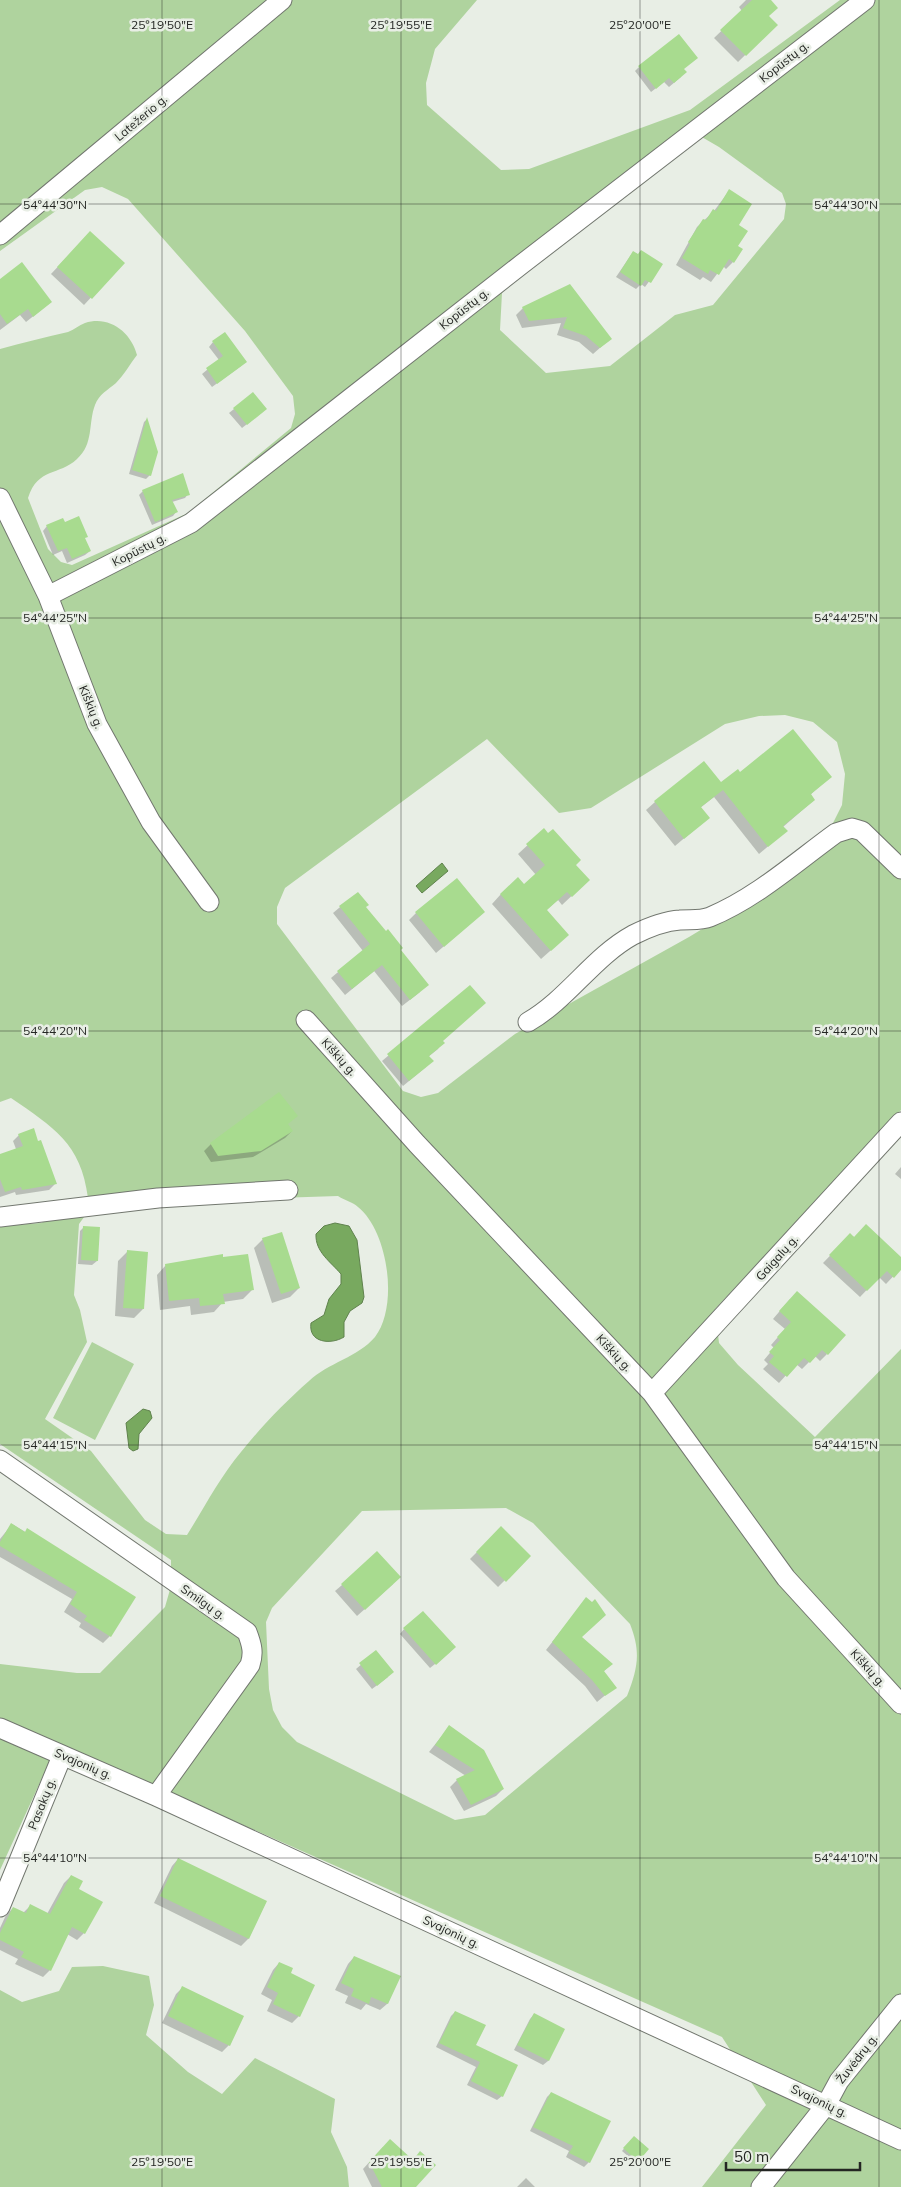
<svg xmlns="http://www.w3.org/2000/svg" width="901" height="2187" font-family="Mulish,sans-serif">
  <style>
    .green { fill: #afd39e; fill-rule: evenodd }
    .water { fill: #78a95f; stroke: #5f824d }
    .shadow { fill: #0003 }
    .building { fill: #a8db8f }
    .lines { fill: none; stroke-linecap: round; stroke-linejoin: round }
    .minor-casing { stroke: #72776f; stroke-width: 21 }
    .minor { stroke: #fff; stroke-width: 19 }
    .ticks { fill: none; stroke: #242623; stroke-width: 1; stroke-opacity: 0.45 }
    .labels { text-anchor: middle; stroke-width: 5; stroke-linejoin: round; paint-order: stroke }
    .street-label { font-size: 12px; fill: #242623; stroke: #e8eee5 }
    .ticks-label { font-size: 12px; text-anchor: middle; fill: #242623; stroke: #e8eee5; stroke-width: 5; stroke-linejoin: round; paint-order: stroke }
  </style>
  <rect width="100%" height="100%" fill="#e8eee5"/>
  <path class="green" d="M0,0h477l-42,49 -9,34 1,22 74,65 28,-1 161,-59 150,-110h61v1110l-186,199 4,34 19,22 77,72 86,-88v838h-199l64,-82 -44,-68 -664,-294 -58,127v-206l77,9h23l65,-66 6,-21v-26l-171,-116v-218l41,-3 47,-25c-7,-55 -35,-71 -77,-100l-11,4v-753c22,-6 45,-12 68,-17 6,-2 11,-7 17,-9 24,-8 46,9 52,32 -7,9 -13,20 -21,28 -8,7 -17,11 -21,22 -7,18 -1,39 -18,54 -18,17 -39,8 -49,39l20,51 13,13 11,3 116,-52 103,-85 4,-14 -2,-18 -48,-65 -117,-132 -26,-12 -17,3 -85,61zM688,129l31,18 63,46 4,11 -2,15 -71,86 -38,10 -65,51 -64,7 -46,-43 2,-37 38,-50zM785,715l28,7 24,20 8,32 -3,31 -16,32 -26,33 -111,67 -174,97 -77,59 -17,4 -18,-6 -126,-167v-17l8,-19 202,-149 72,74 32,-5 134,-84 34,-8zM338,1196c6,4 15,6 20,11 30,24 41,99 17,130 -17,20 -47,26 -66,44 -24,21 -48,46 -68,71 -21,25 -37,56 -54,83l-21,-1 -21,-14 -54,-69 -46,-32 42,-77 -7,-32 -6,-15 5,-71 8,-11 104,-12zM506,1508l27,15 97,101c11,28 8,44 -3,72l-142,119 -30,5 -158,-78 -15,-15 -9,-17 -4,-21 -3,-67 6,-14 90,-97z
    M92,1342l42,22 -39,76 -42,-22z
    M103,1966l46,10 5,29 -8,30 42,37 34,22 33,-36 80,41 -4,33 16,35 2,20h-349v-197l22,12 37,-11 13,-24z"/>
  <path class="water" d="M442,863l6,8 -26,22 -6,-7z
    M335,1223l14,3 8,14 7,57 -2,6 -12,8 -6,11v15c-13,8 -36,6 -33,-14l13,-8 5,-16 12,-15v-10c-10,-12 -26,-22 -25,-40l8,-8z
    M143,1409l7,2 2,7 -13,16 -1,15 -5,2 -4,-3 -3,-25z"/>
  <path class="shadow" d="M746,0h23l-1,16 8,9 -38,37 -24,-24 28,-27 -3,-4z
    M639,67l44,3 -2,7 -12,10 -5,-5 -13,10 -16,-21z
    M729,191l8,35 -1,20 -3,16 -7,7 -3,-3 -12,16 -8,-5 -3,3 -24,-15 21,-38 17,-16z
    M83,240l40,23 -39,42 -33,-31z
    M633,252l28,13 -16,22 -4,-3 -5,5 -20,-12z
    M0,280l51,22 -25,20 -6,-7 -20,15z
    M570,286l40,53 -17,15 -14,-12 -22,-7 4,-12 -39,5 -6,-13 7,-7z
    M213,342l28,24 -29,21 -10,-13 17,-14 -10,-13z
    M234,409l27,4 -19,15 -13,-15z
    M147,419l3,56 -4,4 -17,-5 15,-52z
    M182,475l6,19 -3,4 -13,4 4,10 -3,4 -21,9 -13,-30 4,-4z
    M64,523l20,15 6,13 -5,4 -18,8 -5,-12 -9,4 -10,-24 4,-5z
    M830,777l-20,18 4,5 -31,27 3,4 -27,23 -45,-57 -14,11 8,10 -33,28 -29,-36 9,-8 66,-18z
    M544,830l31,35 4,24 -17,16 -4,-5 -12,10 12,34 -17,15 -49,-55 9,-10 23,-9 12,-10 -18,-21z
    M352,897l13,11 34,42 21,42 -18,14 -28,-35 -29,24 -14,-17 32,-27 -30,-38z
    M484,912l-48,41 -27,-33 7,-7z
    M469,987l-31,62 -10,8 -2,10 -23,19 -21,-25z
    M287,1125l5,6 -7,7 -32,19 -42,5 -7,-11 7,-7z
    M19,1135l36,49 -6,6 -33,5 -1,-3 -15,5v-41l16,-7 -3,-8z
    M901,1167v12l-6,-5z
    M84,1227l13,34 -5,4 -14,-1 2,-33z
    M850,1235l51,24v9l-15,16 -7,-7 -19,20 -37,-34z
    M263,1239l36,49 -9,9 -18,6 -18,-55z
    M127,1252l16,57 -9,9 -19,-2 3,-55z
    M166,1265l86,25 -9,9 -20,3 -9,10 -23,3 -1,-9 -30,4 -3,-35z
    M790,1299l37,55 -7,7 -5,-5 -13,13 -6,-5 -17,19 -16,-14 5,-5 -4,-4 10,-12 -3,-3 14,-16 -12,-10z
    M12,1524l122,73 -24,39 -7,7 -24,-16 2,-4 -17,-11 8,-13 -72,-42v-18z
    M501,1528l28,28 -31,31 -28,-28z
    M393,1584l-36,32 -22,-25 7,-6z
    M586,1599l-6,38 31,27 -8,8 12,15 -18,15 -12,-16 -39,-36z
    M404,1629l46,23 -20,16 -30,-34z
    M376,1652l12,25 -16,12 -16,-20z
    M449,1727l54,62 -7,7 -32,15 -14,-24 7,-7 9,-4 -37,-24z
    M178,1859l88,43 -18,37 -7,7 -87,-43 18,-37z
    M71,1876l6,14 7,43 -7,7 -10,-6 -17,36 -7,7 -28,-13 3,-5 -18,-9v-22l6,-13 7,-7 10,5 7,-7 17,8 17,-31z
    M354,1957l45,20 -12,27 -7,6 -14,-6 -5,6 -16,-7 3,-7 -13,-6 13,-26z
    M279,1963l20,53 -7,7 -25,-12 5,-11 -11,-6 12,-24z
    M183,1987l46,58 -7,7 -60,-29 14,-29z
    M455,2012l47,84 -5,4 -30,-15 9,-18 -40,-20 15,-31z
    M534,2014l30,16 -16,31 -5,4 -29,-15 16,-31z
    M551,2093l38,69 -5,5 -18,-10 3,-6 -39,-20 17,-34z
    M634,2137l14,12 -13,13 -13,-11z
    M383,2147l31,40h-42l-9,-18z
    M526,2178l9,9h-18z"/>
  <path class="building" d="M752,0h19l7,8 -9,8 9,9 -32,31 -26,-26z
    M679,34l19,24 -14,11 3,3 -13,11 -5,-5 -13,11 -18,-23z
    M729,189l23,15 -13,21 9,6 -10,15 5,3 -9,14 -5,-4 -10,16 -9,-5 -2,4 -26,-16 8,-14 -2,-2 15,-23 3,1 7,-11 3,2z
    M90,231l35,32 -33,36 -35,-32z
    M641,250l22,14 -12,19 -6,-3 -4,6 -21,-14 13,-21 5,3z
    M22,262l30,40 -19,15 -5,-8 -21,15 -7,-10v-35z
    M570,284l42,55 -12,9 -14,-12 -23,-8 4,-11 -38,4 -7,-14z
    M225,332l22,30 -30,22 -11,-16 17,-12 -11,-15z
    M253,392l14,17 -20,16 -14,-17z
    M147,417l11,35 -7,24 -19,-6z
    M183,473l7,22 -18,5 6,12 -23,10 -13,-32z
    M79,516l9,21 -3,1 6,13 -19,8 -5,-11 -9,3 -12,-26 17,-7 2,4z
    M793,729l39,48 -21,17 4,6 -32,26 5,5 -20,16 -45,-57 -22,17 9,11 -26,21 -30,-38 50,-40 17,21 17,-13 2,3z
    M544,828l4,5 5,-4 28,31 -5,5 14,15 -18,17 -5,-5 -20,18 22,25 -18,16 -51,-57 18,-17 6,7 21,-19 -19,-21z
    M457,878l28,34 -41,35 -29,-35z
    M358,892l11,13 -3,2 20,24 2,-2 15,19 -2,2 28,35 -19,15 -28,-35 -30,24 -15,-18 33,-27 -31,-38z
    M470,985l16,18 -43,38 2,2 -16,13 5,5 -25,20 -22,-27z
    M279,1092l19,24 -10,8 5,7 -32,20 -43,5 -8,-13z
    M34,1128l4,13 3,-1 16,44 -35,6 -1,-3 -16,5 -5,-13v-25l23,-8 -5,-12z
    M866,1224l35,33v13l-7,8 -7,-7 -20,20 -38,-36 21,-22 4,4z
    M83,1226l17,1 -2,34 -17,-1z
    M282,1232l18,56 -19,6 -19,-56z
    M127,1250l21,2 -4,57 -21,-1z
    M223,1254v3l25,-3 6,36 -31,4 2,10 -25,2 -1,-8 -30,3 -4,-37z
    M797,1291l49,44 -18,20 -6,-5 -12,13 -6,-5 -17,19 -18,-15 5,-6 -5,-4 11,-12 -3,-3 14,-15 -12,-11z
    M11,1523l14,9 2,-4 109,69 -25,40 -27,-17 3,-4 -17,-12 7,-12 -77,-46v-4z
    M501,1526l30,30 -25,26 -30,-30z
    M377,1551l24,26 -36,33 -24,-26z
    M586,1597l6,5 3,-3 11,16 -24,22 31,27 -9,7 13,17 -12,8 -13,-16 -40,-38z
    M423,1611l33,36 -20,18 -33,-37z
    M376,1650l18,22 -17,14 -18,-23z
    M449,1725l35,25 20,39 -33,16 -15,-26 19,-9 -40,-25z
    M178,1858l89,43 -18,38 -89,-43z
    M71,1875l12,6 -4,8 24,13 -18,32 -13,-7 -21,44 -30,-14 3,-5 -24,-12v-7l13,-26 13,6 4,-9 20,10z
    M354,1956l47,20 -13,28 -17,-7 -2,7 -18,-8 3,-7 -13,-6z
    M279,1962l14,6 -2,5 24,12 -15,32 -27,-13 5,-11 -11,-6z
    M182,1986l62,30 -14,30 -62,-30z
    M455,2011l31,14 -10,20 42,20 -15,32 -32,-16 9,-19 -41,-19z
    M534,2013l31,16 -16,32 -32,-16z
    M551,2092l60,29 -21,42 -21,-10 4,-7 -40,-19z
    M634,2136l15,13 -11,13 -15,-14z
    M390,2139l23,21 7,-9 16,14 -20,22h-34l-13,-25z"/>
  <g class="lines">
    <g class="minor-casing">
      <path id="minor" d="M0,235l282,-235
        M0,498l48,98 49,128 54,98 58,80
        M48,596l143,-73 331,-259 343,-264
        M306,1020l111,124 235,249 134,185 115,126
        M528,1022c40,-23 65,-65 105,-87 14,-7 32,-14 47,-15 10,-1 20,1 30,-3 46,-19 86,-55 126,-84l16,-5 10,3 39,38
        M0,1217l158,-19 130,-8
        M652,1393l249,-271
        M0,1460l247,172c5,13 7,21 3,33l-94,131
        M0,1728l156,68 745,344
        M0,1907l62,-151
        M761,2187l65,-82 13,-24 62,-77"/>
    </g>
    <use href="#minor" class="minor"/>
  </g>
  <path class="ticks" d="M162,0v2187M401,0v2187M640,0v2187M879,0v2187M0,204h901M0,618h901M0,1031h901M0,1445h901M0,1858h901"/>
  <g class="labels">
    <g class="street-label">
      <text transform="translate(784 62) rotate(-38)" y="4">Kopūstų g.</text>
      <text transform="translate(141 118) rotate(-40)" y="4">Latežerio g.</text>
      <text transform="translate(464 309) rotate(-38)" y="4">Kopūstų g.</text>
      <text transform="translate(139 550) rotate(-27)" y="4">Kopūstų g.</text>
      <text transform="translate(91 707) rotate(68)" y="4">Kiškių g.</text>
      <text transform="translate(339 1057) rotate(48)" y="4">Kiškių g.</text>
      <text transform="translate(777 1258) rotate(-48)" y="4">Gaigalų g.</text>
      <text transform="translate(614 1353) rotate(47)" y="4">Kiškių g.</text>
      <text transform="translate(203 1602) rotate(35)" y="4">Smilgų g.</text>
      <text transform="translate(868 1668) rotate(48)" y="4">Kiškių g.</text>
      <text transform="translate(83 1764) rotate(23)" y="4">Svajonių g.</text>
      <text transform="translate(42 1804) rotate(-68)" y="4">Pasakų g.</text>
      <text transform="translate(451 1932) rotate(25)" y="4">Svajonių g.</text>
      <text transform="translate(857 2059) rotate(-52)" y="4">Žuvėdrų g.</text>
      <text transform="translate(819 2101) rotate(25)" y="4">Svajonių g.</text>
    </g>
  </g>
  <g class="ticks-label">
    <text x="162" y="29">25°19'50"E</text>
    <text x="401" y="29">25°19'55"E</text>
    <text x="640" y="29">25°20'00"E</text>
    <text x="55" y="209">54°44'30"N</text>
    <text x="846" y="209">54°44'30"N</text>
    <text x="55" y="622">54°44'25"N</text>
    <text x="846" y="622">54°44'25"N</text>
    <text x="55" y="1035">54°44'20"N</text>
    <text x="846" y="1035">54°44'20"N</text>
    <text x="55" y="1449">54°44'15"N</text>
    <text x="846" y="1449">54°44'15"N</text>
    <text x="55" y="1862">54°44'10"N</text>
    <text x="846" y="1862">54°44'10"N</text>
    <text x="162" y="2166">25°19'50"E</text>
    <text x="401" y="2166">25°19'55"E</text>
    <text x="640" y="2166">25°20'00"E</text>
  </g>
  <path d="M726 2162v8h134v-8" fill="none" stroke="#242623" stroke-width="2.5"/>
  <text x="734" y="2162" font-size="15" fill="#242623" stroke="#e8eee5" stroke-width="4" paint-order="stroke">50 m</text>
</svg>
